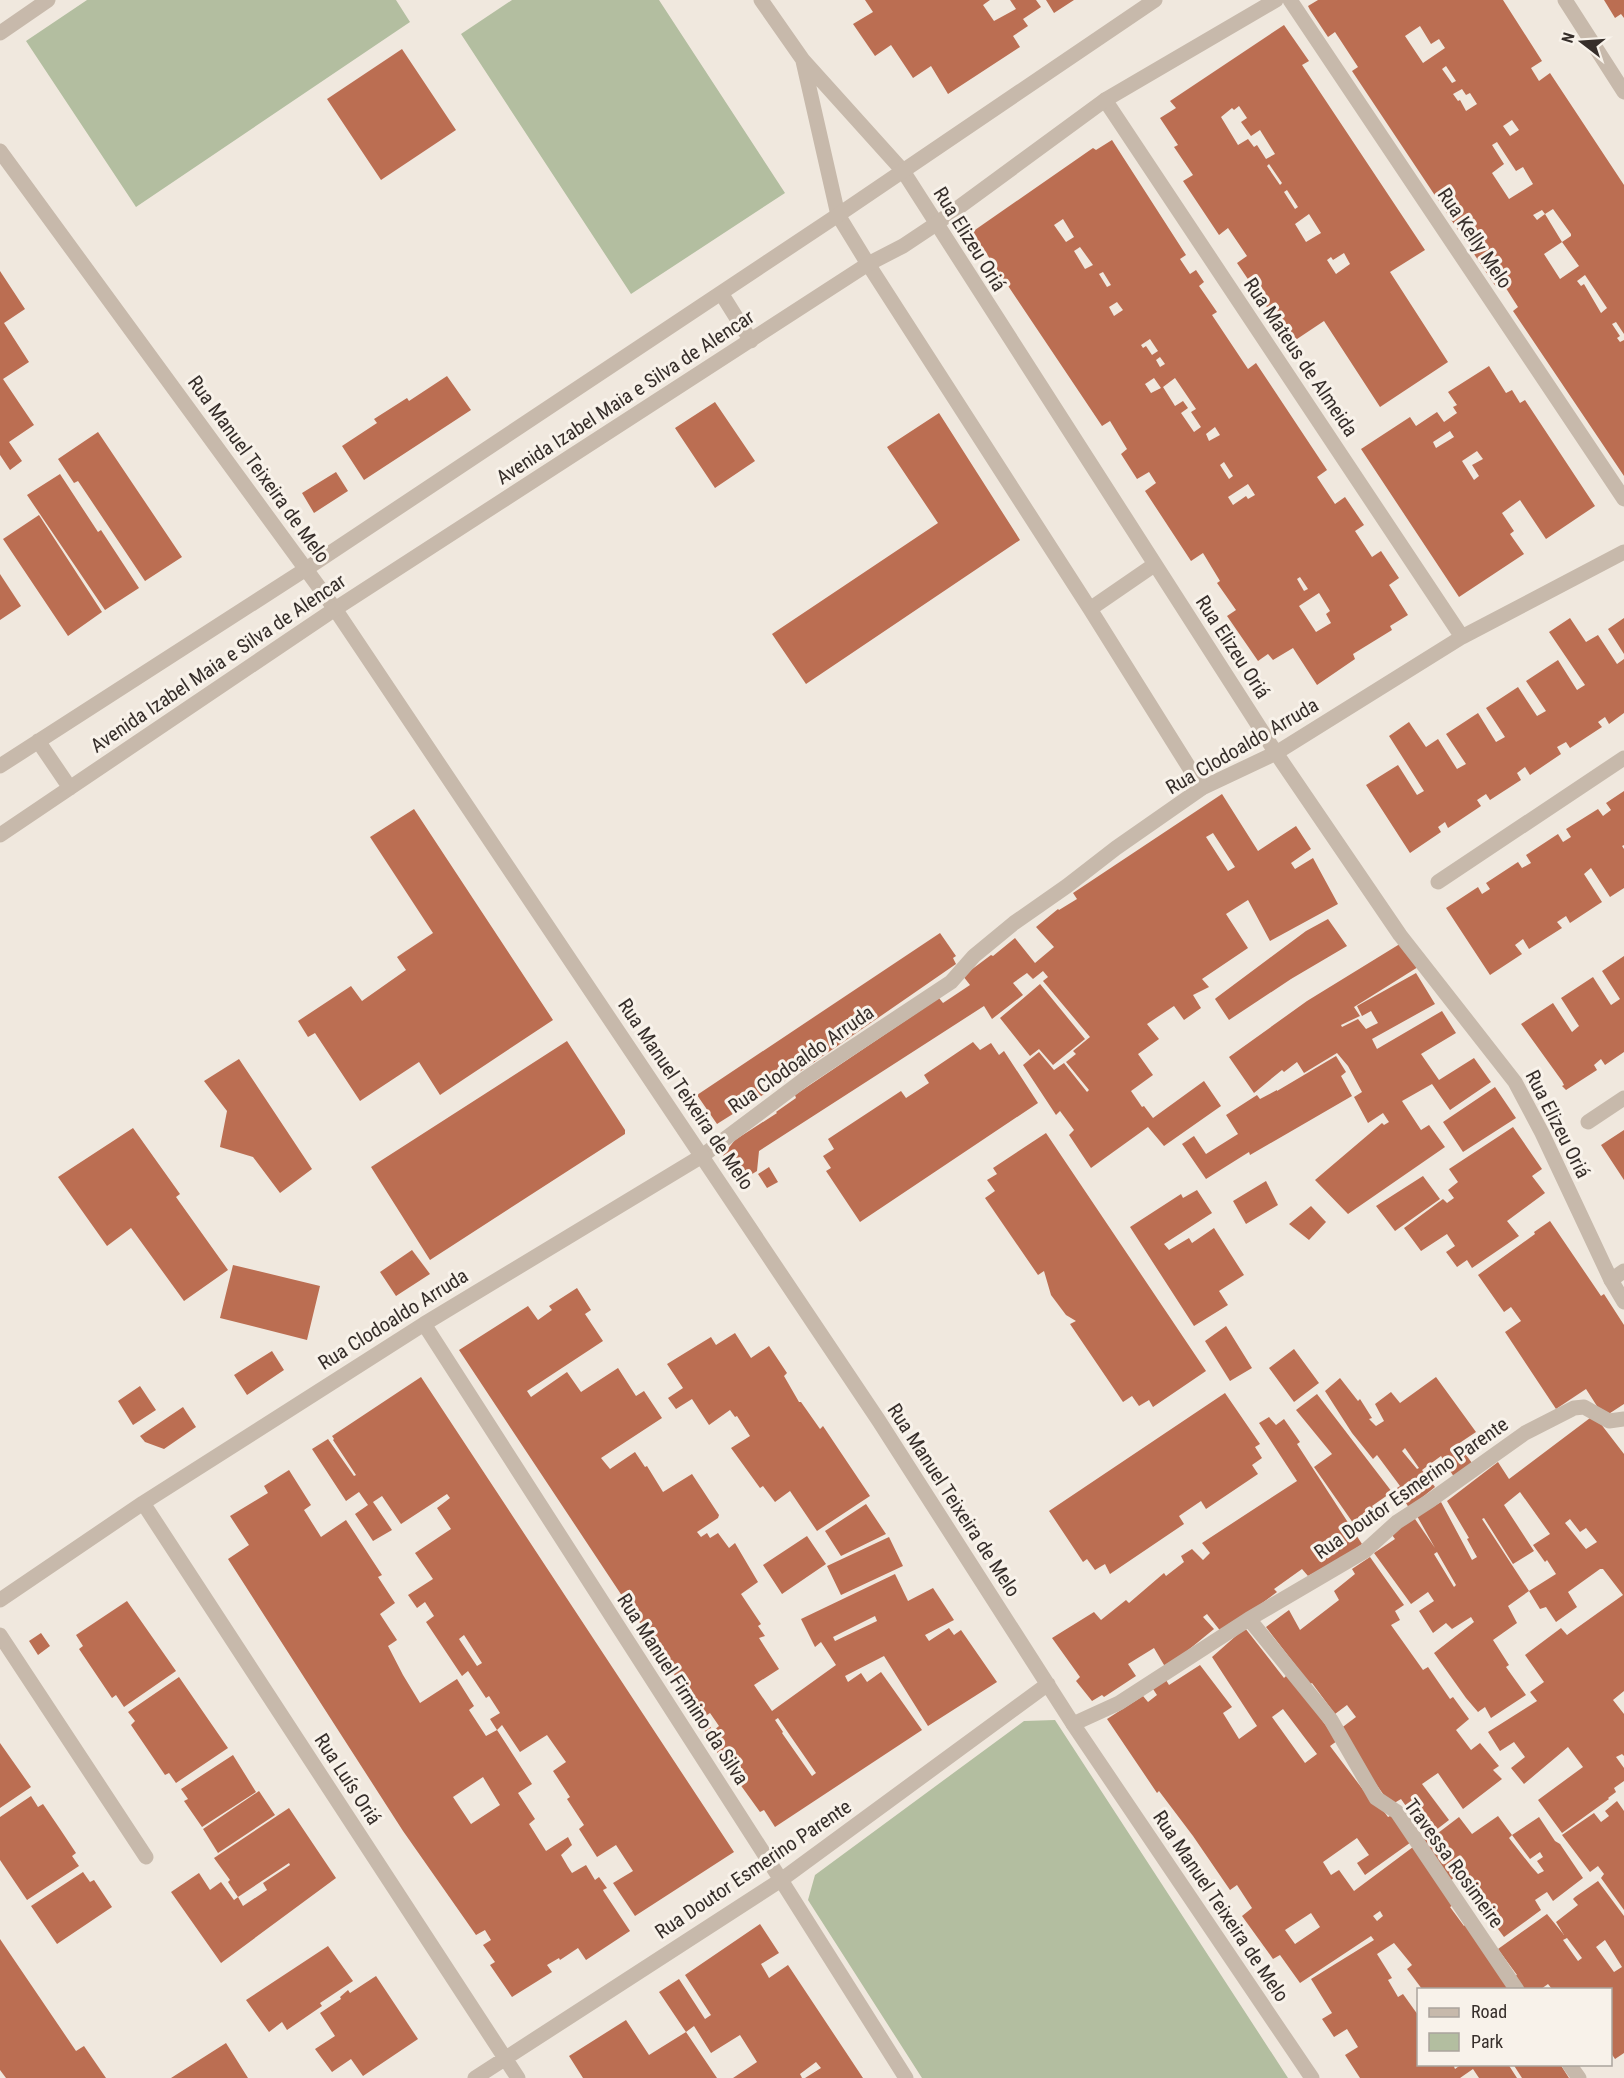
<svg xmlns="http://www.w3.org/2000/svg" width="1624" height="2078" font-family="'Roboto Condensed',sans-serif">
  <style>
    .green { fill: #b3bea0 }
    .building { fill: #bb6e52; fill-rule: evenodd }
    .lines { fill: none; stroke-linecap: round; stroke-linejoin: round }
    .service { stroke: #c7b9ab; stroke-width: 15 }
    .minor { stroke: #c7b9ab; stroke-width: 15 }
    .tertiary { stroke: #c7b9ab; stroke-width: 15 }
    .labels { text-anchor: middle; stroke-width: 6; stroke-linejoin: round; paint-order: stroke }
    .street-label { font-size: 20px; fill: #362e2a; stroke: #f8f2ea }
  </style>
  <rect width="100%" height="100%" fill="#f0e8de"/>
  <path class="green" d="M87,0h309l14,22 -274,185 -110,-166z
    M512,0h147l126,193 -154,101 -170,-260z
    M1055,1720l233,358h-366l-114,-178 7,-25 209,-154z"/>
  <path class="building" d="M865,0h125l-7,5 11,16 22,-12 -6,-9h26l5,7 -18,12 5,7 -15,10 7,11 -72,47 -17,-28 -18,12 -22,-33 -16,11 -22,-32 20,-12z
    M1046,0h28l-20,13z
    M1318,0h185l39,61 -11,7 8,13 11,-8 74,112v149l-8,-12 -4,2 8,12 -3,2 3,4 4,-2v136l-111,-165 5,-4 -16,-25 -6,4 -2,-2 -142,-213 6,-4 -23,-35 -7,5 -18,-27 -2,-4zM1420,26l11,18 8,-5 6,9 -22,15 -18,-27zM1446,66l10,15 -4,2 -10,-14zM1462,89l4,6 4,-2 7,11 -11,7 -6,-11 -2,1 -5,-7zM1512,120l7,10 -9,6 -7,-10zM1497,142l19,29 7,-4 10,17 -24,15 -17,-26 12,-9 -12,-19zM1553,209l18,25v2l-9,6 17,24 -19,13 -16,-25 18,-12 -17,-28 -8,6 -4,-5 9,-5 3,4zM1585,275l22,33 -6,5 -17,-29 -3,2 -4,-5z
    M1604,0h20v18l-3,-4 -6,4z
    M1284,25l25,36 -7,4 123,185 -35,22 58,90 -68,45 -56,-86 -33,22 -54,-80 10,-7 -19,-28 -9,7 -36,-54 10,-6 -19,-28 4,-2 -18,-27 16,-10 -6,-7zM1239,106l8,12 -6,4 10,14 9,-6 15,24 -9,5 -9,-14 -3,2 -6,-8 -10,6 -17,-28 11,-9 2,2zM1269,164l13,19 -2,2 -13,-19zM1287,190l11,17 -3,2 -11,-17zM1309,214l12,19 -15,9 -11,-18zM1344,253l6,11 -14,10 -9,-14 4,-3 2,3z
    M402,49l54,81 -75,50 -54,-81z
    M1112,140l74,115 -6,4 10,15 6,-4 8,12 -5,4 18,26 -5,3 36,54 8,-6 71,107 -10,7 18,27 10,-7 19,28 -9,6 17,26 9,-6 18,27 -10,7 19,30 -18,11 2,4 -39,24 2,5 -38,26 -24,-37 -20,12 -5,-6 -10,7 -31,-45 9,-6 -19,-27 3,-2 -17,-28 -12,8 -46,-70 11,-8 -7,-11 -12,7 -16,-25 6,-5 -17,-28 -8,5 -130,-194 121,-84 3,2zM1063,219l11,18 -8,5 -12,-17zM1080,247l13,18 -8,4 -11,-18zM1103,272l8,13 -4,2 -8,-13zM1117,302l6,8 -9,6 -5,-9zM1150,339l8,12 -6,4 -6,-9 -3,2 -2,-3zM1160,357l5,7 -5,3 -4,-7zM1154,378l7,10 -10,5 -6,-9zM1175,378l21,31 -5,3 10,15 -7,5 -13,-19 7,-5 -5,-7 -8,5 -12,-19zM1215,427l5,8 -11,6 -3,-7zM1224,462l9,14 -4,3 -9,-14zM1248,484l7,11 -7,4 -2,-3 -13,9 -5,-8zM1300,577l8,12 -4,2 -7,-12zM1319,593l11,18 -4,3 5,9 -15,9 -17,-26z
    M0,271l25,38 -21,14 25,39 -26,17 31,46 -25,17 13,19 -12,9 -10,-15z
    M1489,366l17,27 6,-3 8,13 5,-3 70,106 -49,33 -26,-39 -18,13 12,18 -4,3 14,20 -65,43 -98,-148 49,-32 6,9 21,-14 7,10 13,-9 -4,-6 4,-2 -9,-13zM1450,431l4,6 -18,11 -3,-6zM1477,451l6,8 -11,6 7,11 -5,4 -12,-19z
    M447,376l24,34 -107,70 -22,-34 35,-23 -3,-4 33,-21 2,3z
    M715,402l40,59 -40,27 -40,-60z
    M939,413l81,127 -214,144 -34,-50 166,-111 -51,-76z
    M98,432l84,125 -37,24 -67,-100 -4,2 -16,-24z
    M336,472l12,19 -34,22 -12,-20z
    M60,474l38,58 3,-2 38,58 -34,22 -78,-115z
    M39,515l63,97 -34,24 -65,-97z
    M0,574l21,32 -21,14z
    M1570,618l16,24 12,-7 19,29 7,-5v54l-15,11 -4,-7 -7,5 4,5 -32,21 -4,-6 -9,5 4,7 -31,21 -5,-8 -8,6 4,7 -31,20 -4,-6 -9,6 4,6 -33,22 -3,-6 -7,5 3,5 -31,21 -44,-68 32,-20 19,30 7,-4 -35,-55 20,-14 17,25 12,-8 19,30 9,-5 -20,-30 32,-21 18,29 9,-5 -19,-29 32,-21 19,29 9,-5 -20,-30 32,-21 19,30 8,-5 -36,-53z
    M1624,618v36l-16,-25z
    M1624,791v54l-2,1 2,3v39l-14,9 -19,-29 -7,6 18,28 -32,21 -4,-7 -9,6 5,6 -33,21 -6,-10 -8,6 7,9 -32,21 -44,-67 32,-21 4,7 8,-5 -4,-6 32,-21 4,6 9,-5 -5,-8 32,-21 5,8 8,-5 -5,-8 32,-20 5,7 8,-6 -5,-7z
    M1222,794l36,57 38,-25 15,23 -20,14 4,6 18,-11 25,46 -68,37 -22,-41 -22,14 22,34 -46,31 7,8 -16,8 8,13 -17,12 -10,-14 -27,18 12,15 -21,15 15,21 -22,16 11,16 2,-1 9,12 51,-37 17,25 -57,40 -16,-19 -57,41 -22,-33 5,-5 -14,-19 -4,4 -33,-50 16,-13 15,18 10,-7 23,29 2,-2 -23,-28 10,-8 -3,-3 17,-14 -47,-56 5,-4 -5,-6 -10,8 -6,-6 -14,10 10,12 -31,24 -8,-13 -225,145 -2,20 -16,10 -18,-26 12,-15 42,-27 -1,-1 20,-14 -1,-3 144,-97 4,5 27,-18 -7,-9 28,-21 2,1 22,-18 20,25 19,-16 -18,-20 22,-18 1,1 18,-11 -4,-6zM1213,833l22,34 -7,4 -22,-34z
    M414,809l139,211 -113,75 -21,-33 -59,39 -45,-68 -7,4 -10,-16 53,-35 11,15 44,-31 -9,-13 36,-24 -63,-96z
    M1328,919l19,27 -56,33 -62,41 -14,-21 1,-1 90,-67z
    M940,933l16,23 -3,2 3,6 -149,103 -90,57 -20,-29z
    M1403,942l15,25 -64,40 6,9 -19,9 1,2 16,-8 8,10 12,-6 -7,-12 -9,5 -5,-10 59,-33 19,31 -63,35 5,10 65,-38 14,22 -35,21 18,26 35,-22 17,24 -41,28 -18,-26 -30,17 19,29 8,-5 16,22 -97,67 -33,-34 67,-57 2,2 5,-3 -6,-9 -15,10 -14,-26 8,-5 -14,-26 -11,-13 -33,20 -7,-11 -13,10 -2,-2 -28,23 -25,-36 78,-56z
    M1624,956v96l-19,13 -4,-6 -7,6 3,5 -31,20 -4,-4 2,-1 -2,-4 -41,-57 32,-21 19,29 7,-6 -18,-28 32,-21 18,28 9,-6 -18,-28z
    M1040,984l45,55 -32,26 -14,-16 -9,7 -30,-38z
    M567,1041l58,89v4l-195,126 -59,-93z
    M973,1042l7,8 11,-7 8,12 5,-4 34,52 -178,119 -34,-51 5,-3 -8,-12 11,-7 -6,-10 73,-48 5,7 23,-15 -5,-8z
    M1336,1056l10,16 -5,4 11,20 -102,59 -1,-3 -43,27 -24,-35 12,-8 12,18 32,-20 -12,-19 31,-20 3,4 17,-9v1z
    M239,1059l73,110 -32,24 -27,-36 -33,-10 7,-36 -23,-30z
    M1495,1087l21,31 -53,34 -20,-30z
    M1513,1127l29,42 -10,7 13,17 -38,28 12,15 -47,32 -5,-8 -10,7 -11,-15 9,-6 -8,-12 -26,17 -17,-23 39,-29 4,4 7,-5 -6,-8 10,-8 -9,-13z
    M133,1128l47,66 -4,3 52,73 -44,31 -53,-73 -24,18 -49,-69z
    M1624,1130v50l-23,-35z
    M1046,1133l160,238 -53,36 -4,-7 -10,6 -7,-10 -9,6 -53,-78 6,-3 -10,-6 -15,-20 -7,-24 -6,4 -53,-77 10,-7 -8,-11 10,-6 -4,-6z
    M769,1167l9,15 -11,6 -9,-14z
    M1423,1176l17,23 -45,32 -19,-25z
    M1266,1181l12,24 -32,19 -13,-23z
    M1197,1190l15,23 -48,31 5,6 20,-12 3,5 22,-15 30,47 -25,16 9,14 -34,21 -64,-99 51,-33 2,4z
    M1311,1206l15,16 -17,18 -20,-16z
    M1550,1221l51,75 3,-2 20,31v79l-20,13 -18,-28 -30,20 -51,-77 16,-11 -10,-14 -7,5 -26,-37 57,-41 -1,-2z
    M412,1250l18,24 -34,22 -16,-24z
    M233,1265l87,21 -13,54 -87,-22z
    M577,1288l14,22 -6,4 18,27 -76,50 4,6 36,-25 14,20 37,-24 18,28 8,-5 18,27 -61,40 9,11 25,-17 10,15 2,-1 16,26 29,-18 27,41 -1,3 -21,14 4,5 6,-4 3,5 8,-5 11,15 6,-5 23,39 -17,12 20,30 -3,2 7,10 -6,2 20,31 -25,16 18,26 64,-46 -15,-23 -6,5 -14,-28 94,-45 13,27 25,-13 21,32 -29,15 4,6 20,-13 5,7 7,-5 36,52 -69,44 -44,-70 -39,20 3,6 13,-9 6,9 14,-10 41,58 -147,97 -11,-17 -4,2 -54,-75 1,-3 -9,-12 5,-4 -244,-368 69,-44 10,14 14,-10 -3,-4zM875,1616l2,5 -42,20 -2,-4zM710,1713l9,13 -6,5 -9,-14zM778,1718l38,55 -4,3 -30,-43 1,-1 -8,-12z
    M1226,1326l26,42 -22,13 -25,-40z
    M735,1333l16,25 18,-12 18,27 -3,3 15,26h2l19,27 3,-3 47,70 -53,35 -27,-40 -15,11 -12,-16 -3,2 -29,-40 19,-12 -13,-20 -2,1 -5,-7 -21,15 -17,-26 -16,10 -8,-11 15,-10 -16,-24 44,-27 5,8z
    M1294,1349l25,34 -25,19 -25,-34z
    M272,1351l12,19 -37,25 -13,-20z
    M421,1377l313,475 -99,64 -22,-33 20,-12 -17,-26 -19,12 -18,-28 5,-4 -17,-26 3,-2 -17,-26 13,-9 -19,-27 -27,17 -18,-27 -5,5 -7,-11 10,-6 -11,-17 -3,2 -18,-27 -6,5 -36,-54 8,-6 -9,-14 -8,6 -9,-13 25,-16 -18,-26 36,-24 -14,-21 13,-10 -3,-4 -46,30 -19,-28 -9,6 19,28 -19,11 -18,-27 13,-9 -9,-13 -13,9 -34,-52 16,-10 26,37 2,-1 -23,-35 1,-1 -2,-3zM464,1635l18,28 -5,3 -18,-27z
    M1436,1377l40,55 -18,12 14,19 -18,14 -13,-21 -19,14 13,17 -26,21 -12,-20 3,-2 -23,-31 -4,4 -21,-26 -27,-42 15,-13 18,23 2,-2 12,19 -3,1 7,7 8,-5 -9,-17 16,-12 9,11zM1405,1448l14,20 -2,1 -15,-18z
    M140,1386l16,24 -23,15 -15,-24z
    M1225,1393l35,51 -5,3 7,11 -10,7 6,9 -52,35 -5,-8 -22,15 5,8 -74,50 -5,-10 -10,6 -8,-11 -4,3 -34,-51z
    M1317,1394l75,98 -20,14 7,9 -21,15 -44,-63 18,-13 -36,-44z
    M183,1407l13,20 -32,22 -19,-7 -5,-6z
    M1594,1415l30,39v237l-11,9 11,14v42l-2,-2 -6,3 8,11v13l-10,7 2,4 -8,6 1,1 -47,34 -24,-33 45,-33 -15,-20 -44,37 -13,-16 14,-11 -11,-15 -14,9 -12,-19 49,-31 -7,-9 14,-10 -19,-27 36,-27 6,7 56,-40 -20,-26h-3l-32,23 9,15 -21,15 -10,-15 -6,2 -11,-18 27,-17 -9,-14 -2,2 -12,-17 17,-11 -30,-42 -16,13 30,46 -21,13 -29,-46 -2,1 47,72 -21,15 9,17 -24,17 16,25 -3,2 20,28 -35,23 -6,-11 -7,5 -12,-14 -32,-45 40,-31 -3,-5 -19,12 -6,-6 -13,10 -14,-22 15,-10 -6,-9 -17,12 -37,-51 21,-14 -6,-8 24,-15 22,32 -18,-32 24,-14 31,58 5,-3 -10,-18 2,-1 -22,-37 51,-39 11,17zM1570,1519l10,13 6,-4 11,14 -11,7 -21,-26zM1437,1552l19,33 -2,2 -20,-33z
    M1269,1417l7,8 8,-6 16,23 -3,2 65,100 -21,15 -33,17 -6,-7 -28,20 3,3 -55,41 -15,-19 -4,3 11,12 -27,22 -20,19 -13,-22 -26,16 8,12 -32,21 -2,-2 -10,6 -16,-20 4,-4 -28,-39 42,-26 7,8 25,-20 3,3 35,-30 2,3 18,-14 -3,-6 11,-7 11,11 7,-7 -8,-10 95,-62 -38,-58z
    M289,1470l22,35 -7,5 17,27 25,-17 36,55 -4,2 17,26 -15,11 17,26 -9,6 15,29 17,28 37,-24 17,27 -5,4 17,26 11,-6 35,54 -14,9 17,26 -6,5 17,27 22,-14 4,8 -11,10 7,12 4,6 14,-8 9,15 4,-3 8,11 -4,2 1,2 26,39 -44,29 -8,-12 -18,12 -1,-2 -12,7 5,7 -40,25 -22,-32 5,-3 -12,-17 8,-5 -6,-10 -9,5 -73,-104 -175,-272 21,-14 -19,-29 38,-23 -4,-7zM483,1777l17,28 -29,19 -18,-27z
    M866,1504l20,30 -45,22 -16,-25z
    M807,1536l19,28 -44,30 -19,-29z
    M889,1537l14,29 -62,29 -14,-29z
    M1370,1557l34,48 -9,6 5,9 -9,5 32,45 5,-3 22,32 3,-2 16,22 -13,11 15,20 9,-7 19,23 -6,4 9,9 -39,30 -25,-36 -16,11 27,36 -13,10 2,3 21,-16 13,17 26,-18 14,19 27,-18 16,24 5,3 23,34 -30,23 -6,-9 -12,8 6,10 -37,27 -46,-62 -7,5 -31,-39 7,-5 -26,-37 -10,6 -30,-42 -21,-34 16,-12 -9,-12 -12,9 -23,-31 -2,1 -44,-57 23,-17 11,20 39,-30 -5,-9 21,-17 -3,-5zM1512,1835l18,24 10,-7 3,5 -6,4 7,10 -6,3 -7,-8 -22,-28z
    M127,1601l49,70 -52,36 -8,-12 -4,3 -33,-49 4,-3 -7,-11z
    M1245,1628l39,50 4,-4 16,21 33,46 -7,5 34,45 3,-2 21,28 6,-3 20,26 -49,35 -8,-12 12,-8 -12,-17 -34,24 8,13 8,-5 15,21 59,-44 42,57 -5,3 14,19 4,-4 42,67h-88l-15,-20 5,-4 -18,-22 -17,11 15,24 -4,2 10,17 5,-3 15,21v49h35l2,5 7,-5h46l9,14h-38l-6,-9 -13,9h-100l-15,-23 13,-8 -11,-18 -13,8 -12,-18 10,-6 -21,-34 63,-39 -3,-4 -71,47 -20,-28 -7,4 -31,-43 10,-8 -15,-23 -7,5 -37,-54 -34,-45 -2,2 -50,-74 36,-23 5,6 9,-7 -4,-6 13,-9 3,5 31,-20 32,42 -9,6 16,26 18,-13 -45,-69zM1283,1709l34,45 -12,9 -33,-46zM1380,1911l3,5 -6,5 -4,-5zM1311,1913l9,14 -25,17 -10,-14z
    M41,1633l9,13 -12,9 -9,-14z
    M179,1677l49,71 -52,35 -7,-10 -4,2 -34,-50 4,-4 -7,-9z
    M0,1743l31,44 -31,21z
    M233,1755l23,37 -54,35 -18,-26 4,-2 -7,-10z
    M259,1791l16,24 -57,38 -15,-24z
    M31,1796l7,11 5,-3 17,25 16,24 -4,3 7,10 -52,34 -27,-40v-43z
    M1617,1801l7,10v99l-23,-32 3,-4 -6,-8 -8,6 -28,-37 32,-22 7,9 8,-6 -4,-5z
    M289,1808l47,70 -115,85 -50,-71 28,-19 11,17 11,-8 13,18 4,-3 5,9 24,-16 -4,-7 27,-18 -1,-2 -51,34 -10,-15 2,-2 -16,-22z
    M83,1872l7,10 4,-2 18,27 -55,37 -26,-38z
    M1598,1881l26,35v137l-9,6 -4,-6v-64h-59l-4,-5 -7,5h-17l-9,-13 2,-1 -19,-26 49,-35 17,21 -8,-13 22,-17 -5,-6 2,-2zM1567,1938l15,20 -4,3 -15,-21zM1605,1940l17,27 -8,5 -18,-25z
    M760,1924l19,29 -18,11 7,12 1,2 19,-13 75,113h-58l16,-10 -5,-6 -16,12 2,4h-69l24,-16 -17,-27 -29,18 -17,-27 -8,6 31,46h-134l-14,-22 57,-36 23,35 37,-23 -27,-40 20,-13 26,40 6,-4 -26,-40z
    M0,1939l76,112 8,-5 22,32h-100l-6,-8z
    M328,1946l25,35 -33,22 2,3 -35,24 -5,-8 -13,10 -23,-32z
    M376,1976l42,63 -55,37 -12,-17 -19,13 -17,-23 20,-13 -15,-23 21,-14 -1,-2 8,-7 2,3z
    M226,2043l22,35h-77z
    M1513,2064h47l9,14h-47z"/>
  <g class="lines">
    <path class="service" d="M702,1156l104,-78 145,-96 23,-26 40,-33 53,-37 49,-38 86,-60 74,-35
      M1611,1280l13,-9
      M1249,1619l82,101 45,78 21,14 120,178
      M1073,1724l46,-21 130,-84 116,-68 32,-29 34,-22 94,-67 49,-25 10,-1 25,14 15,-2
      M1569,2064l10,14"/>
    <path class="minor" d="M761,0l42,60 100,111 373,582 124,182 115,147 27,51 69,147 13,22
      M1290,0l334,499
      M1565,0l59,92
      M0,33l48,-33
      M803,61l35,154 30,49 222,345 112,179
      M1105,100l357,537
      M0,151l335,458 544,812 194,303 239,354
      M1090,609l64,-44
      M1276,753l186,-116 162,-85
      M1438,882l186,-124
      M1588,1122l36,-24
      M424,1324l357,556 125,198
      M143,1503l375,575
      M0,1600l143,-97 281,-179 278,-168
      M0,1635l146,222
      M475,2078l306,-198 267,-196"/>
    <path class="tertiary" d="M721,293l30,48
      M38,741l32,47
      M0,766l306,-197 532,-354 317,-215
      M0,835l335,-226 533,-345 35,-18 33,-22 169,-124 171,-100"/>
  </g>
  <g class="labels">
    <g class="street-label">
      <text transform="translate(1475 238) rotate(56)" y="7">Rua Kelly Melo</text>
      <text transform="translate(970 239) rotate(58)" y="7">Rua Elizeu Oriá</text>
      <text transform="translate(1301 357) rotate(56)" y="7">Rua Mateus de Almeida</text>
      <text transform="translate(625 397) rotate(-33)" y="7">Avenida Izabel Maia e Silva de Alencar</text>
      <text transform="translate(259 469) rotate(54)" y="7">Rua Manuel Teixeira de Melo</text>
      <text transform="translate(1233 647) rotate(57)" y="7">Rua Elizeu Oriá</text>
      <text transform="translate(218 663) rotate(-34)" y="7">Avenida Izabel Maia e Silva de Alencar</text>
      <text transform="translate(1242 746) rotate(-30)" y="7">Rua Clodoaldo Arruda</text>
      <text transform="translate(801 1059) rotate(-35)" y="7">Rua Clodoaldo Arruda</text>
      <text transform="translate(686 1094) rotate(56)" y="7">Rua Manuel Teixeira de Melo</text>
      <text transform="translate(1558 1124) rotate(63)" y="7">Rua Elizeu Oriá</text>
      <text transform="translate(393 1319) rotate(-32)" y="7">Rua Clodoaldo Arruda</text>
      <text transform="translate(1411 1488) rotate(-35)" y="7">Rua Doutor Esmerino Parente</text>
      <text transform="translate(954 1500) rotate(57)" y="7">Rua Manuel Teixeira de Melo</text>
      <text transform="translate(683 1689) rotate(57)" y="7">Rua Manuel Firmino da Silva</text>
      <text transform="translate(348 1779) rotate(57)" y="7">Rua Luís Oriá</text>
      <text transform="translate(1454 1863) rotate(54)" y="7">Travessa Rosimeire</text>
      <text transform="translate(753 1869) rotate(-34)" y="7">Rua Doutor Esmerino Parente</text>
      <text transform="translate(1221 1906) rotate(56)" y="7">Rua Manuel Teixeira de Melo</text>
    </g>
  </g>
  <rect x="1417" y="1988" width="195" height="78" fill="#f8f2ea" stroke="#aaa49d" stroke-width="1.5"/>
  <rect x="1429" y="2008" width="30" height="9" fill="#c7b9ab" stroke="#aaa49d" stroke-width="1.5"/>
  <text x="1471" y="2018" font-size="18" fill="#362e2a">Road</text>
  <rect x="1429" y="2033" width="30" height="18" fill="#b3bea0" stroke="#aaa49d" stroke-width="1.5"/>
  <text x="1471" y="2048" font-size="18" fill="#362e2a">Park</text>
  <g transform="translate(1582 42) rotate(287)" stroke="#f8f2ea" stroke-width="4.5" paint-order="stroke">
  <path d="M0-4.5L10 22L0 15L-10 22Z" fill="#362e2a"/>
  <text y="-9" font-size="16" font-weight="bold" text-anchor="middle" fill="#362e2a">N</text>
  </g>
</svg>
